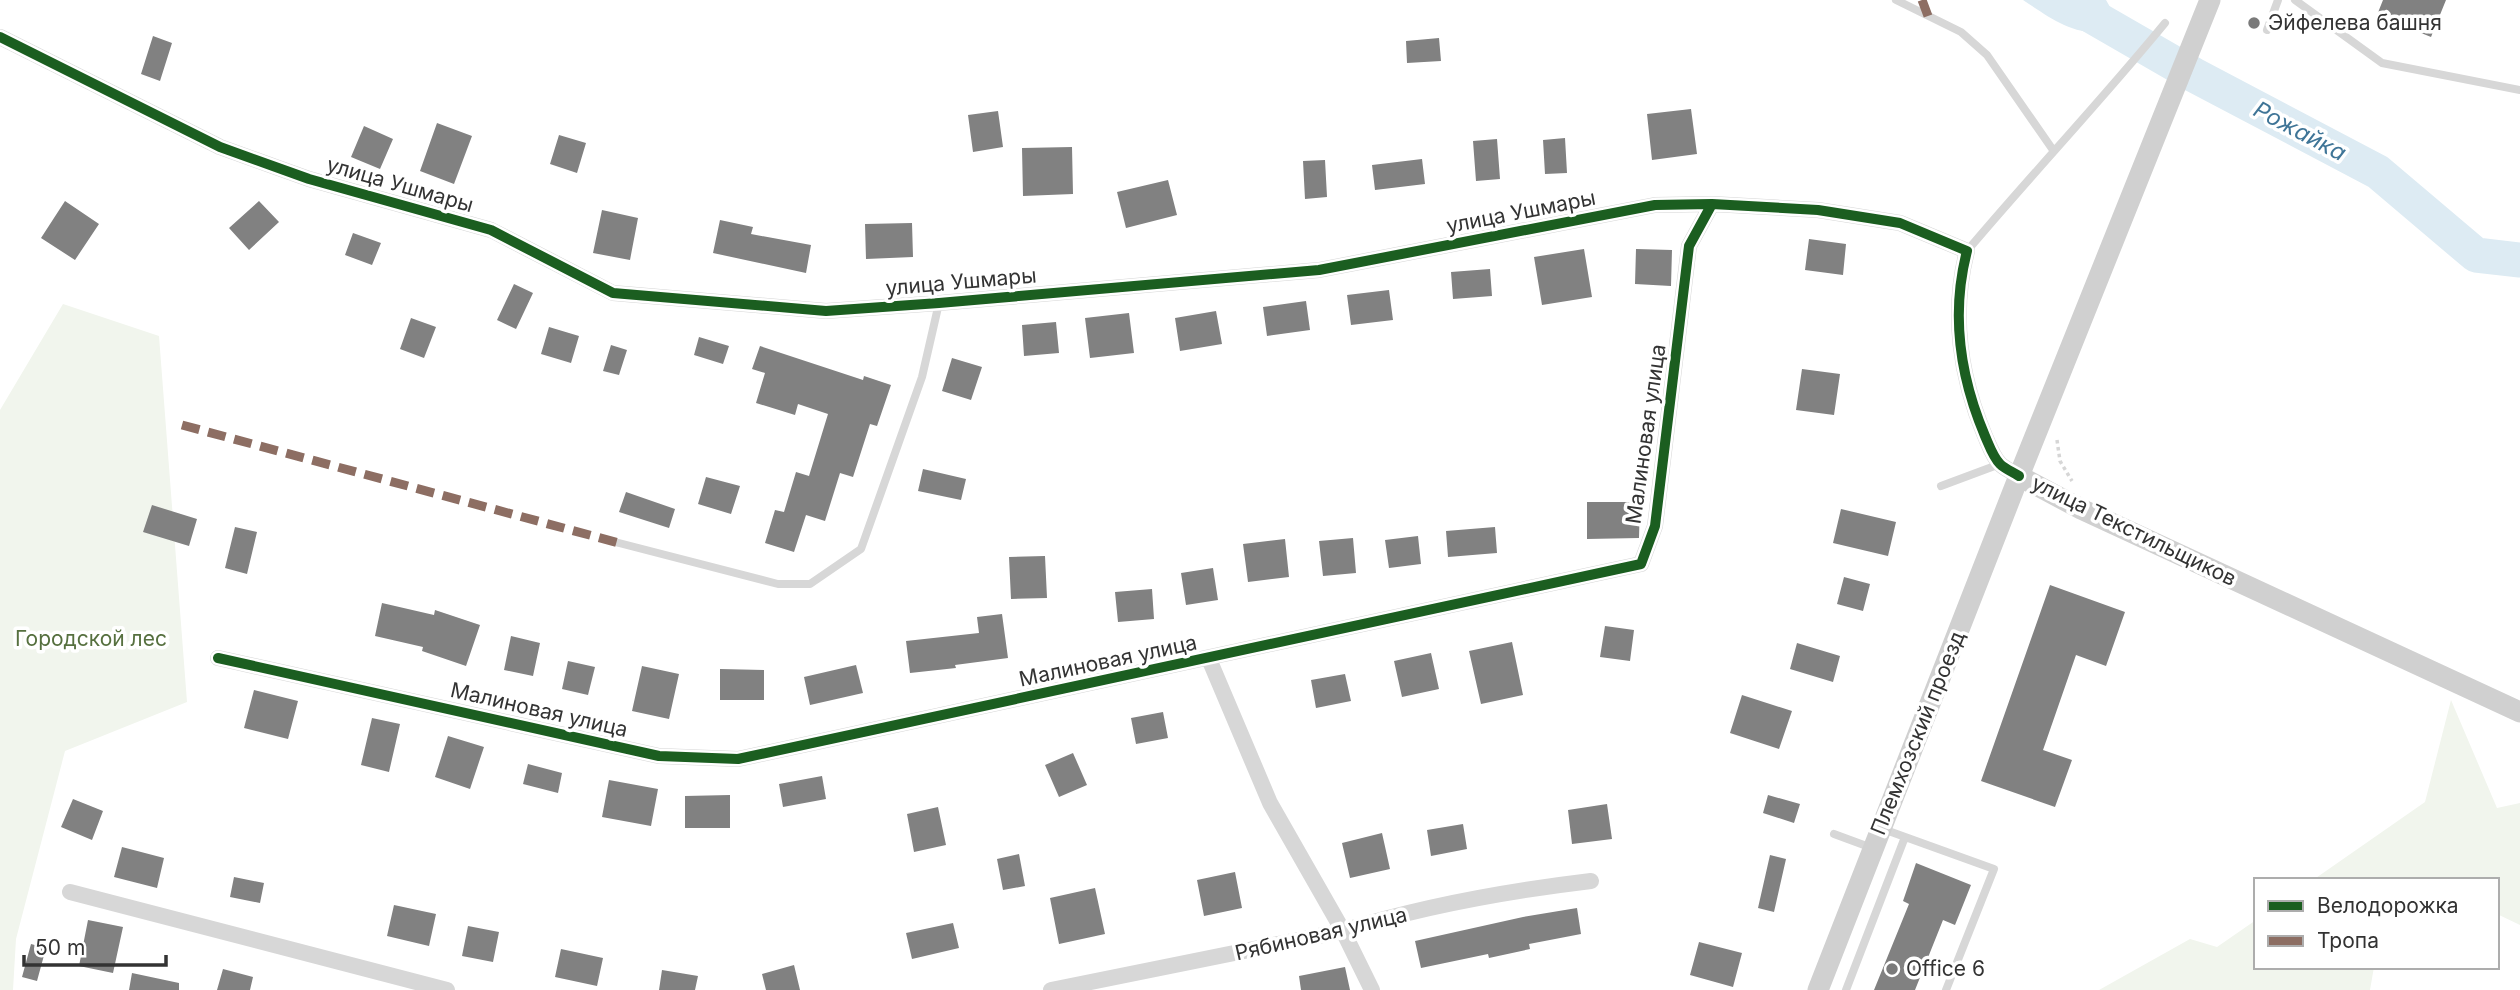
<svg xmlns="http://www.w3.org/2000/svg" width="2520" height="990" font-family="Inter,sans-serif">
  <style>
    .green { fill: #f1f5ed }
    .water { fill: #ddebf3 }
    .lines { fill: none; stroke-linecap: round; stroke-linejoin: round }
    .river { stroke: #ddebf3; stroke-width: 35 }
    .building { fill: #818181 }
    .path { stroke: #d6d6d6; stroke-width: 3.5; stroke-dasharray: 3.5 3.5; stroke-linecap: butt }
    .lane { stroke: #d7d7d7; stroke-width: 8 }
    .street { stroke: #d7d7d7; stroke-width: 16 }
    .secondary { stroke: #d0d0d0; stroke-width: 21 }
    .quiet { stroke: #8d6e63; stroke-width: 9; stroke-dasharray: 18 9; stroke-linecap: butt }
    .cycleway-casing { stroke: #fff; stroke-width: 15 }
    .cycleway { stroke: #1b5e20; stroke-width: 10 }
    .poi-dot { fill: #7a7a7a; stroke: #fff; stroke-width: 2.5 }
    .labels { text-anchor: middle; stroke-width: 7; stroke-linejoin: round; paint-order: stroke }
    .poi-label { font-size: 21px; fill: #333; stroke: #fff; text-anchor: start }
    .street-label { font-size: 21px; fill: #333; stroke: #fff }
    .park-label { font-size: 21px; fill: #56703f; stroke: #fff }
    .water-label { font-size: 23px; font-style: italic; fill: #3f7597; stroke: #fff }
  </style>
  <rect width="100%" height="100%" fill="#fff"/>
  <path class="green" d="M63,304l96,32 28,366 -122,49 -49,188 -3,51h-13v-580z
    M2451,700l46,108 23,-5v122l-23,-11v-34h-184l112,-78z
    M2256,920v47h118l-4,23h-271l91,-51 27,8z"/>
  <path class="water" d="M2023,0h83l4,7 -9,26c-32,0 -52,-16 -78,-33z"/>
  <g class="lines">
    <path class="river" d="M2074,0l16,15 104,60 184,97 98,83 44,5"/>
  </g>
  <path class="building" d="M2383,0h63l-15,37 -54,-22z
    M153,36l19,7 -12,38 -19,-7z
    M1439,38l2,23 -34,2 -1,-22z
    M1691,109l6,45 -45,6 -5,-46z
    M998,111l5,36 -30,5 -5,-37z
    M437,123l35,13 -18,48 -34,-13z
    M364,126l29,13 -13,30 -29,-12z
    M559,135l27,8 -9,30 -27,-9z
    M1565,138l2,35 -22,1 -2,-34z
    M1497,139l3,40 -24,2 -3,-40z
    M1072,147l1,47 -50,2 -1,-48z
    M1422,159l3,25 -50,6 -3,-25z
    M1325,160l2,37 -22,2 -2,-38z
    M1168,180l9,35 -51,13 -9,-36z
    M65,201l34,23 -24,36 -34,-22z
    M259,201l20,21 -30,28 -20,-22z
    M602,210l36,8 -8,42 -37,-7z
    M720,220l33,7 -2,7 60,11 -5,28 -93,-20z
    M912,223l1,34 -47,2 -1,-35z
    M353,233l28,10 -9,22 -27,-10z
    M1809,239l37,5 -3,31 -38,-5z
    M1584,249l8,48 -50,8 -8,-48z
    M1636,249l36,1 -1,36 -36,-2z
    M1490,269l2,27 -39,3 -2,-27z
    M514,284l19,9 -17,36 -19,-9z
    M1389,290l4,30 -42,5 -4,-30z
    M1306,301l4,29 -43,6 -4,-29z
    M1216,311l6,33 -42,7 -5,-33z
    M1129,313l5,40 -44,5 -5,-40z
    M411,318l25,9 -12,31 -24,-9z
    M1056,322l3,31 -35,3 -2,-31z
    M549,327l30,9 -8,27 -30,-9z
    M699,337l30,9 -6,18 -29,-9z
    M611,345l16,5 -8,25 -16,-4z
    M760,346l103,34 1,-4 27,9 -14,41 -7,-2 -17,53 -13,-4 -15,48 -19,-6 -12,37 -29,-9 10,-33 9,2 12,-40 13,4 19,-62 -30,-10 -3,11 -39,-12 9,-30 -13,-4z
    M952,358l30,9 -11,33 -29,-9z
    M1802,369l38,5 -6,41 -38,-5z
    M923,469l43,10 -5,21 -43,-9z
    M706,477l34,9 -9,28 -33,-10z
    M626,492l49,17 -6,19 -50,-16z
    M1587,502h53l-1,36 -52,1z
    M152,505l45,14 -8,27 -46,-14z
    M1841,509l55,13 -8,34 -55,-13z
    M235,527l22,5 -10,42 -22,-6z
    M1495,527l2,26 -49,4 -2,-26z
    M1418,536l3,28 -32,4 -4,-28z
    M1353,538l3,35 -33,3 -4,-35z
    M1285,539l4,38 -41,5 -5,-38z
    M1045,556l2,42 -36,1 -2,-42z
    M1213,568l5,32 -32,5 -5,-32z
    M1844,577l26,7 -7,27 -26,-7z
    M2050,585l75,27 -19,54 -30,-11 -33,95 29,10 -17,47 -74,-26z
    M1152,589l2,30 -36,3 -3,-30z
    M382,603l52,12 1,-5 45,15 -14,41 -44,-15 1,-4 -48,-11z
    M1002,614l6,44 -53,7 1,3 -46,5 -4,-32 73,-8 -2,-16z
    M1605,626l29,4 -4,31 -30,-4z
    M511,636l29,7 -7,33 -29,-6z
    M1512,642l11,53 -42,9 -12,-53z
    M1797,643l43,13 -7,26 -43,-13z
    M1431,653l8,36 -37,8 -8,-36z
    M568,661l27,6 -7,28 -26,-6z
    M856,665l7,28 -53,12 -6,-28z
    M642,666l37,8 -10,45 -37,-8z
    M720,669l44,1v30h-44z
    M1345,674l6,27 -35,7 -5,-28z
    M254,690l44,11 -10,38 -44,-11z
    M1742,695l50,16 -13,38 -49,-16z
    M1163,712l5,26 -32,6 -5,-26z
    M372,718l28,6 -11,48 -28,-7z
    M448,736l36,11 -14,42 -35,-12z
    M1073,753l14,32 -28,12 -14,-32z
    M528,764l34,9 -4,20 -35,-9z
    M822,776l4,23 -43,8 -4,-23z
    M609,780l49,9 -7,37 -49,-9z
    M730,795v33h-45v-32z
    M1768,795l32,9 -6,19 -31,-10z
    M73,799l30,12 -11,29 -31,-13z
    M1607,804l5,35 -40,5 -4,-34z
    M938,807l8,38 -32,7 -7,-38z
    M1463,824l4,25 -36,7 -4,-26z
    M1382,833l8,36 -40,9 -8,-35z
    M122,847l42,11 -7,30 -43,-11z
    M1019,854l6,32 -22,4 -6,-31z
    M1770,855l16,4 -12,53 -16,-4z
    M1916,863l55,22 -16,40 -12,-5 -28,70h-41l35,-86 -6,-3z
    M1235,872l7,36 -38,8 -7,-36z
    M234,877l30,6 -4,20 -30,-6z
    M1095,888l10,46 -46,10 -9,-46z
    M394,905l42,9 -7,32 -42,-10z
    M1577,908l4,26 -52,10 1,5 -41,9 -1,-4 -67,14 -6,-27 108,-24z
    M88,920l35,7 -10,46 -34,-7z
    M953,923l6,25 -47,11 -6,-26z
    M468,926l31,6 -6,30 -31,-6z
    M1699,942l43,11 -9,34 -43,-12z
    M31,944l15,4 -9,33 -15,-4z
    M561,949l42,9 -6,28 -42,-9z
    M794,965l6,25h-34l-4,-16z
    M1345,967l5,23h-49l-2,-14z
    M223,969l30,8 -3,13h-33z
    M662,970l36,6 -3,14h-36z
    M132,973l47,10v7h-50z"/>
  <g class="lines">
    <path class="path" d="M2057,440l3,21 12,20"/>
    <path class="lane" d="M1896,0l65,32 26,23 66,95
      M2295,0l87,63 138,27
      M2267,30l11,-30
      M1967,251c65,-77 134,-150 198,-228
      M1941,486l59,-22
      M619,543l159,41h32l51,-35 61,-172 17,-74
      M1883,829l111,40 -48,121
      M1834,834l38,14
      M1846,990l59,-153"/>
    <path class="street" d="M0,37l220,110 89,32 182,51 122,63 213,18 113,-8 380,-33 336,-65 57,-1 106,6 82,13 67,28c-16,62 -7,126 18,185 4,9 8,21 15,28 5,5 13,8 19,12
      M218,658l441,98 79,3 903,-195 14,-38 34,-280 23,-42
      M1209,659l61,144 73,128 29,59
      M70,892l377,98
      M1051,990l292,-59c80,-25 164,-40 248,-50"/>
    <path class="secondary" d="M2019,476l62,33 439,203
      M1818,990l201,-514 191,-476"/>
    <path class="quiet" d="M1922,0l6,16
      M182,425l437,118"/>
    <g class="cycleway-casing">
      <path id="cycleway" d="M0,37l220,110 89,32 182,51 122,63 213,18 113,-8 380,-33 336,-65 57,-1 106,6 82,13 67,28c-16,62 -7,126 18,185 4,9 8,21 15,28 5,5 13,8 19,12
        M218,658l441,98 79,3 903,-195 14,-38 34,-280 23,-42"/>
    </g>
    <use href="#cycleway" class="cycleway"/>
  </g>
  <g class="poi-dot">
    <circle cx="2254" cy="23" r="7"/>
    <circle cx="1892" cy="969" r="7"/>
  </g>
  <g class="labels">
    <g class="poi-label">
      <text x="2268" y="30">Эйфелева башня</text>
      <text x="1906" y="976">Office 6</text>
    </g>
    <g class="street-label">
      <text transform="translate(400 185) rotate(16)" y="7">улица Ушмары</text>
      <text transform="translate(1521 212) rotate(-11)" y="7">улица Ушмары</text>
      <text transform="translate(961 282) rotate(-5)" y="7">улица Ушмары</text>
      <text transform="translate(1646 434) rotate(-82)" y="7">Малиновая улица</text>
      <text transform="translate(2134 531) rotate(26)" y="7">улица Текстильщиков</text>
      <text transform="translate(1108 661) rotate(-12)" y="7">Малиновая улица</text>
      <text transform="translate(539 710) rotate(13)" y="7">Малиновая улица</text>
      <text transform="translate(1918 733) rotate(-68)" y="7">Племхозский проезд</text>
      <text transform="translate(1321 934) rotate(-13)" y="7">Рябиновая улица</text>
    </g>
    <g class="park-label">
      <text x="91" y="646">Городской лес</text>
    </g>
    <g class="water-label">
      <text transform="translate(2300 131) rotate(28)" y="8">Рожайка</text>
    </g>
  </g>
  <rect x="2254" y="878" width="245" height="91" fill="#ffffff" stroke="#adadad" stroke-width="2"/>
  <rect x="2268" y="901" width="35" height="10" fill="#1b5e20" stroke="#adadad" stroke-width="2"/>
  <text x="2317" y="913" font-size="21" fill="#333333">Велодорожка</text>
  <rect x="2268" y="936" width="35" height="10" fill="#8d6e63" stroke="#adadad" stroke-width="2"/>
  <text x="2317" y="948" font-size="21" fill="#333333">Тропа</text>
  <path d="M24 955v10h142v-10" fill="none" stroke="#333333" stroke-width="3.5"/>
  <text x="35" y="955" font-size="21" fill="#333333" stroke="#ffffff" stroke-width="5" paint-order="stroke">50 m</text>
</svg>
